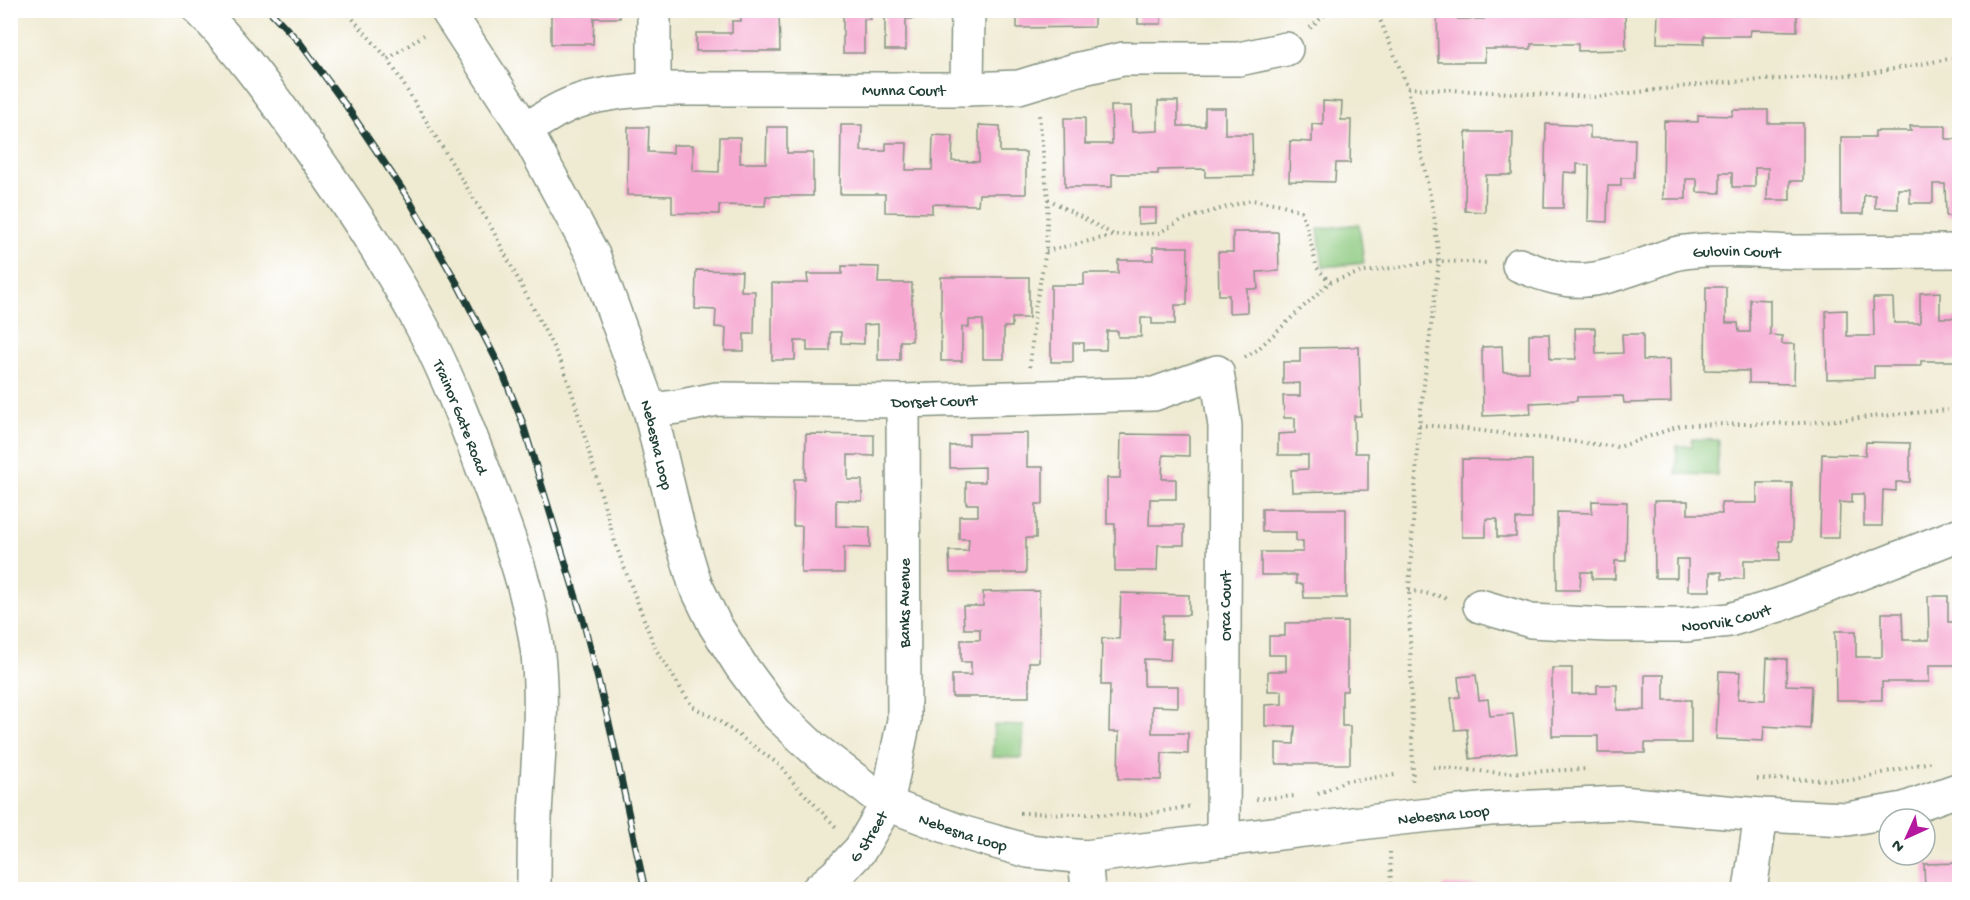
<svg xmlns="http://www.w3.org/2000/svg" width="1970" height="900" font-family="'Gochi Hand',sans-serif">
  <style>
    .green { fill: #8cc97f; stroke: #56835a; stroke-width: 1.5 }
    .building { fill: #f6a8d1 }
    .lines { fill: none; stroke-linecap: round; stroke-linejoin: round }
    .street-casing { stroke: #879483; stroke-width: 36 }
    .secondary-casing { stroke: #879483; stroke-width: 36 }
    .path { stroke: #879483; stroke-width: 4; stroke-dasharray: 1.5 4.5; stroke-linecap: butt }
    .street { stroke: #fff; stroke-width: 33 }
    .secondary { stroke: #fff; stroke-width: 33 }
    .rail-casing { stroke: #1f3d34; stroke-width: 7 }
    .rail { stroke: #fff; stroke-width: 4.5; stroke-dasharray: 14; stroke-linecap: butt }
    .labels { text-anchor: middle; stroke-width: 4.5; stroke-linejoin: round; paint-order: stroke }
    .street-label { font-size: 16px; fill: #1f3d34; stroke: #fff }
  </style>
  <rect width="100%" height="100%" fill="#fff"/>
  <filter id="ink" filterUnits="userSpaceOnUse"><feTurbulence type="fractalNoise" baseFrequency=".0167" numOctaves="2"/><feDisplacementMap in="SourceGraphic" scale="12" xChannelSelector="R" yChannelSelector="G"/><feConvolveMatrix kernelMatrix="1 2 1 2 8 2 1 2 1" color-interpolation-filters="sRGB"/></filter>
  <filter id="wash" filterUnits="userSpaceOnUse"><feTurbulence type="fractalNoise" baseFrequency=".008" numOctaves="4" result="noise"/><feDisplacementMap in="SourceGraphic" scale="24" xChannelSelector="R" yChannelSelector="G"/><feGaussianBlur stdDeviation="1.35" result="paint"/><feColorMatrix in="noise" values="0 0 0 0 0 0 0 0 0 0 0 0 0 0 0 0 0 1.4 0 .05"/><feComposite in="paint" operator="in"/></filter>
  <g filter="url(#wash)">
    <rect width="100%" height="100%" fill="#efead2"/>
    <path class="green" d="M1359,224l5,39 -41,4 -5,-38z
      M1692,439l27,1 -2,35 -41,-1 1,-28h15z
      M994,725l30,1 -2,32 -30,-1z"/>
    <g id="blocks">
      <path class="building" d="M551,10h69v8h-26l-1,26h-42z
        M741,10h38l1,41h-84v-18h36v-12h9z
        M843,10h28v9h-7v34h-21z
        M885,10h29v9h-8v31h-21z
        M1017,10h77v17l-77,1z
        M1138,10h23v14h-23z
        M1437,10h21v9h26v-9h141l1,40 -48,1v-7h-47v5h-46v13h-47z
        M1658,10h139v21l-46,-1 -1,6h-46v8l-47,-1z
        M1158,101h20v25h27v-18h20v26h27l1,42 -48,1v-8l-47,1v4h-46v13h-47l-1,-69h21v26h27l-1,-38h20l1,26 26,-1z
        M1323,101l19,1 -1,18h10l-1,43h-14l-1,19 -46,-1 1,-40 22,1v-18l11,1z
        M1733,110h35v13h35v58h-13v19h-23l1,-32h-13v19h-23v-14h-12v20l-23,-1v-13h-11v20h-23l1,-78 34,1v-7l34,1z
        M1546,124l44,2v12l45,1 -1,39h-13v8h-13l-1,36 -19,-1 1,-56 -12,-1v9l-13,-1 -1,36h-19z
        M841,125h21l-1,26h25v-8h21l-1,27h26l1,-35 20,1 -1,25 27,1v-37l21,1v26h26v42h-47l-1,11 -46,-1v9l-47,-1v-18h-45z
        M1910,126h36v13h14v77h-14l-1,-32h-12v19h-23v-14h-12v20l-23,-1v-13h-11l-1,19h-22v-77h34v-6h36z
        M628,127h21l-1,25 25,1v-8h20v26l26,1 1,-35h20v26h26l1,-36h20v26h26v43h-47l-1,10 -46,-1v9l-47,-1v-17l-45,-1z
        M1466,132h47l-1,43h-26l-1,37 -20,-1z
        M1138,208h18v15l-18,1z
        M1233,232h45l1,39 -22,1 1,17h-11v23l-18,1v-18h-10l-1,-43h15z
        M1153,247h35l-1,58h-12v19h-23v-6h-11v19h-23v-6h-11l-1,19h-22v-7h-11v19h-22v-77h33v-12h34v-13h35z
        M842,266l37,1 -1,16h34v58h-12v19h-22v-36l-14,1v19l-23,-1v-11h-11v19h-23v-10h-12v19h-23v-77h36l-1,-9h35z
        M696,270l46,1 -1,20h14l-1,43h-10v17h-19l1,-23 -11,-1 1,-17 -21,-1z
        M941,277h88v41h-17v9h-8v32h-21v-39h-14v7h-7v34h-21z
        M1706,287h20v36h12l1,9h11v-33l20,1v35l12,1v8h13l-1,40 -45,-1v-12l-44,-1z
        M1940,292v26h20v43h-39v5h-47v12l-47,1 -1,-68 21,-1v26h27l-1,-38h20l1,25h26v-30z
        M1575,328h20l1,26 27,-1 -1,-19h21v26l27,-1 1,43 -47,1 -1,-7 -46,1v4l-47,2 1,11 -48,2 -1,-69 20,-1 1,26h26v-38h20l1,25h26z
        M1359,347l2,69h-7l1,37h13v37l-76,2 -1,-22 17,-1v-14h-30v-21l17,-1v-15h-11l-1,-22h17v-13l-17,1v-22h17v-14z
        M1027,433v34h16v37h-7v34h-10v35h-76l-1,-22h19l1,-12h-10v-23h19v-12h-12v-22h19v-15l-35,1v-22l19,-1v-11z
        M806,434l68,1v21l-26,-1v25h14v21l-26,-1v26l34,1v21l-26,-1v26h-43l1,-47h-9l1,-47h11z
        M1121,434l68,1v21l-26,-1 -1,24h14v20h-26l-1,26h35v20h-26l-1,26h-42v-47h-8v-46h13z
        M1866,442l44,1v39h-14v9l-13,-1 -1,36h-18v-32h-12v9l-12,-1 -1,36h-19l2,-84 43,1z
        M1462,459l70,1v59h-16v18h-19v-18h-11v18h-24z
        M1757,483h35v58h-13l1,19h-36v19h-22v-7h-12v19h-22v-32h-11v19h-22l-1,-77h34v13h34l-1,-11h36z
        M1592,501l35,1 -1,59h-11v18h-23v-7h-11l-1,18h-23v-78l35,1z
        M1262,509h84v89h-42l-1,-14h-7v-9h-35v-23h42v-11h-7v-9h-34z
        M1039,591v71h-10v35h-77v-22h19v-13h-10v-22h19v-11h-16l-1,-23h20v-14z
        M1121,593l68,2v20h-26l-1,24h9l-1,21 -26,-1v27h34v21l-26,-1v27h36v21l-26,-1 -1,27 -43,-1 1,-47h-10l1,-47h-9l1,-47 17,1z
        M1928,596h20v26h12v43h-31v17h-47v18h-46l-1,-69h21v26h26v-44h20l1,27h26z
        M1347,622v69h-5v35h8v38h-74v-21l18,1 1,-18h-30v-21l17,-1v-13h-14v-20h18v-16h-17v-19h16v-13z
        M1767,658l20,1 -1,26 26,1 -2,43 -46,-3 -1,15 -47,-2 3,-68 21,1 -2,27 27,1z
        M1552,668h20v26l25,-1v-8h20v25h28v-35h19v25h27v43h-46v10h-47v-17h-46z
        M1476,675l3,25 9,-1 2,17 23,-2 4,39 -47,6 -3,-30 -12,1 -4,-32 9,-1 -2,-20z
        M1960,863v27h-35l-1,-26z
        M1443,885l43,1v4h-43z"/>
    </g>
  </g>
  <g filter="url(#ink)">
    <use href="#blocks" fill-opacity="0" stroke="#879483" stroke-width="1.5"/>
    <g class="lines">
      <g class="street-casing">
        <g id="street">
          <path id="s1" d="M447,10l79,121 68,126 56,153 27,114 18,60 20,41 26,41 34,46 38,36 74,56 77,29 64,18 57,6 316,-39 89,-9 130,-6 141,12 86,4 57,-10 56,-20"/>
          <path d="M654,10v79"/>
          <path d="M967,89l1,-79"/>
          <path id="s2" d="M526,131c44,-35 74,-37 128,-42h313l52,-2 56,-17 48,-11h116l47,-10"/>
          <path id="s3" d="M1519,265c56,23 72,18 127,-1 13,-4 26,-11 39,-12 38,-5 77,-1 115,0 53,0 106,-1 160,-1"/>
          <path id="s4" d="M650,410l27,-3 40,-8 186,2 251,-7 63,-22 8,54 -2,414"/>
          <path id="s5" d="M1480,606l51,15 76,4h78l44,-5 50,-15 181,-71"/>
          <path d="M1085,857l3,33"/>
          <path id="s6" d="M818,890l18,-15 24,-25 27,-46 17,-84 -1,-319"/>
          <path d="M1750,890l11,-75"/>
        </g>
      </g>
      <g class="secondary-casing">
        <g id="secondary">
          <path id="s7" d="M200,10c41,42 75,90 109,138 42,59 83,121 117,186 25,49 44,101 64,153 21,55 41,110 48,168 5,47 1,95 -2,142 -2,31 -2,62 -2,93"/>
        </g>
      </g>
      <path class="path" d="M345,10l43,49 102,166 72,139 11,32 43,150 39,102 37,58 27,15 62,45 12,16 43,45
        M1376,10l32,78 26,127 5,46 -20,164 -10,165 4,187 -2,8
        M1310,28l20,-18
        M388,59l36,-24
        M1408,88l189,9 117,-14 151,-9 95,-17
        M1048,199l66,36
        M1046,251l69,-16 44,-2 23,-13 69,-20 29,4 21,7 5,14 11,43 13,14
        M1245,357l12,-7 73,-68 28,-9 81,-12 49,2
        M1030,367l5,-58 11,-58 2,-52 -9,-84
        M1419,425l30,2 170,20 63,-22 121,-2 145,-13
        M1409,590l40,8
        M1433,767l69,6 86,-4
        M1757,779l95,1 82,-19
        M1318,794l28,-13 49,-6
        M1256,799l40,-3
        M1020,813l120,2 52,-9
        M1390,852l1,38"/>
      <use href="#street" class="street"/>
      <use href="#secondary" class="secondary"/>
      <g class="rail-casing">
        <path id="rail" d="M269,10l32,34 46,63 61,91 49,85 44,86 21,52 61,199 27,107 35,163"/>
      </g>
      <use href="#rail" class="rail"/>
    </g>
  </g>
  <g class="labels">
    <g class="street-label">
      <text dy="6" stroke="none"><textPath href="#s2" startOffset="387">Munna Court</textPath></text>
      <text dy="6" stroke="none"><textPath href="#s3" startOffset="224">Gulovin Court</textPath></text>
      <text dy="6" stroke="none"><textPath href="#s4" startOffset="285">Dorset Court</textPath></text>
      <text dy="6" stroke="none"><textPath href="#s7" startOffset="486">Trainor Gate Road</textPath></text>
      <text dy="6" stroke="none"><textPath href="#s1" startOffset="486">Nebesna Loop</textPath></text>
      <text transform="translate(903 603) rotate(-90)" y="6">Banks Avenue</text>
      <text transform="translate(1224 606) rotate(-90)" y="6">Orca Court</text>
      <text dy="6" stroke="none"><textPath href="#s5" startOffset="249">Noorvik Court</textPath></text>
      <text dy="6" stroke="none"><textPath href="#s1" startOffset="1494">Nebesna Loop</textPath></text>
      <text dy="6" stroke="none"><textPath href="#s1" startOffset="1008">Nebesna Loop</textPath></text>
      <text dy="6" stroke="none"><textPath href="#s6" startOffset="74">G Street</textPath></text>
    </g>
  </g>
  <rect width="1970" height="900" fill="none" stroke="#fff" stroke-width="36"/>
  <g transform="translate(1907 837) rotate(225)"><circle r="28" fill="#ffffff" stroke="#a5b1ae" stroke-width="1.5"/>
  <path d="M0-4.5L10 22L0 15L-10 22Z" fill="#b5179e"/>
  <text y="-9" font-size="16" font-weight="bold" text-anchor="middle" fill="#1f3d34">N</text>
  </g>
</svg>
